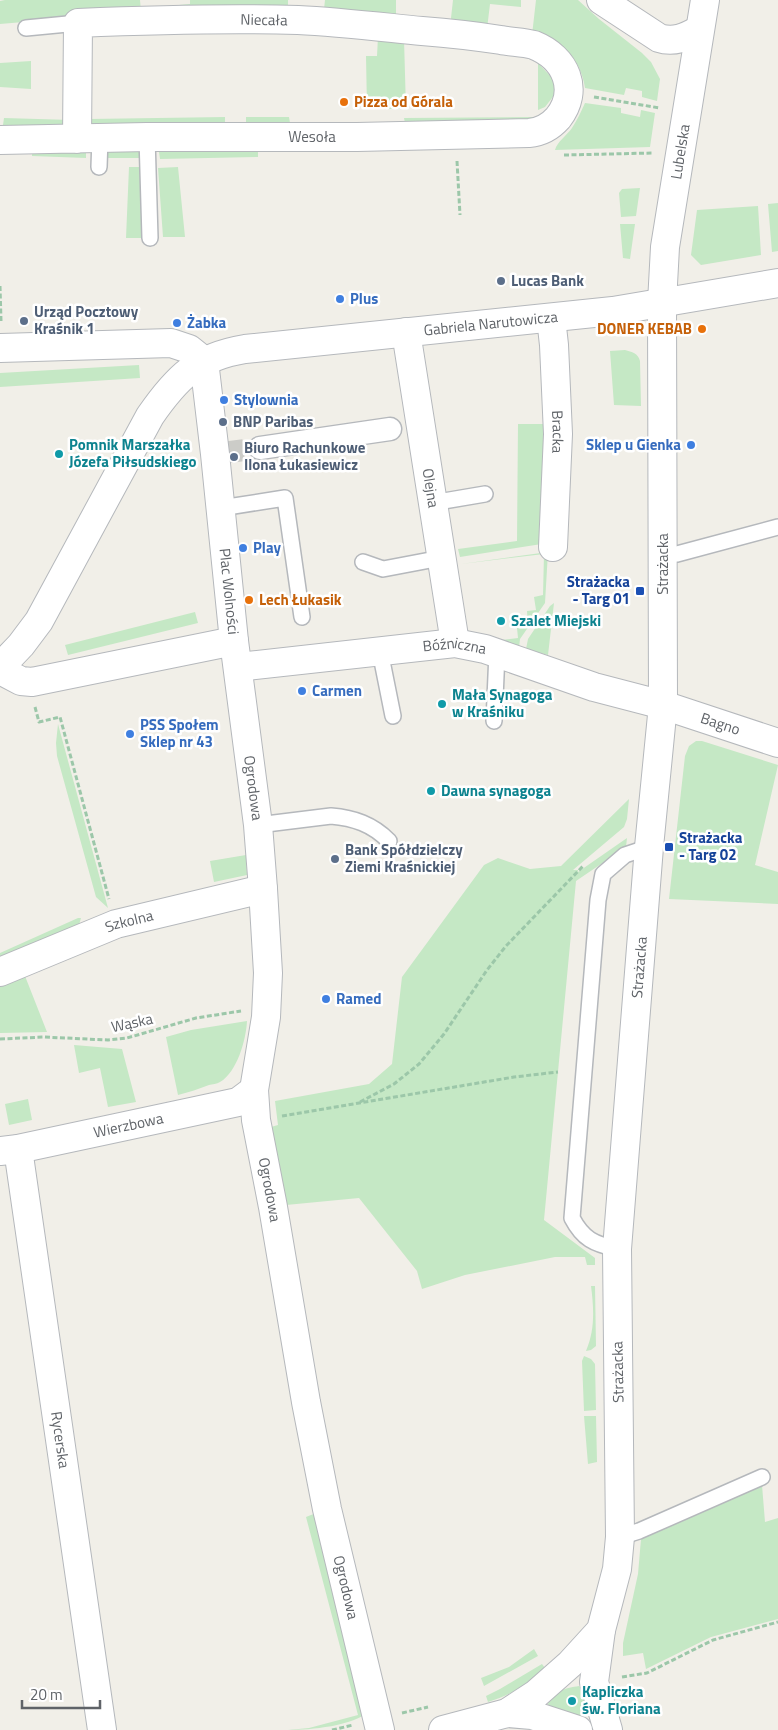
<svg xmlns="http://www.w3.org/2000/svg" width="778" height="1730" font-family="'Titillium Web',sans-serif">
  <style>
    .green { fill: #c5e8c5 }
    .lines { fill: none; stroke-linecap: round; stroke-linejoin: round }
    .pedestrian-tunnel { stroke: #ccccc8; stroke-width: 22; stroke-dasharray: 22 11; stroke-linecap: butt }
    .service-casing { stroke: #b5b8bc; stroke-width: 18 }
    .pedestrian-casing { stroke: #b5b8bc; stroke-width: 25 }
    .minor-casing { stroke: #b5b8bc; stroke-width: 30 }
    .tertiary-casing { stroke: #b5b8bc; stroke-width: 30 }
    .path { stroke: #9cc7a9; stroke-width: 3; stroke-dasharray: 5 2.5; stroke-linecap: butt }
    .service { stroke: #fff; stroke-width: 15 }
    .pedestrian { stroke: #fff; stroke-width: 22 }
    .minor { stroke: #fff; stroke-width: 28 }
    .tertiary { stroke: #fff; stroke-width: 28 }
    .food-dot { fill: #e8710a; stroke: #fff; stroke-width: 2 }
    .service-dot { fill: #5c6f8a; stroke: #fff; stroke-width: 2 }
    .shop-dot { fill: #3f7fe0; stroke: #fff; stroke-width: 2 }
    .culture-dot { fill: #0f9aa8; stroke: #fff; stroke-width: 2 }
    .transit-dot { fill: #1a4fb4; stroke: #fff; stroke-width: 2 }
    .labels { text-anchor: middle; stroke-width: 5; stroke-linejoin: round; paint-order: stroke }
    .street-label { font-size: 15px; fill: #5f6368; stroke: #fff }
    .food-label { font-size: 15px; font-weight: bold; fill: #c56008; stroke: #fff; text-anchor: start }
    .service-label { font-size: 15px; font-weight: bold; fill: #4e5e75; stroke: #fff; text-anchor: start }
    .shop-label { font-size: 15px; font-weight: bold; fill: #366cbe; stroke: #fff; text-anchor: start }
    .culture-label { font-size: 15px; font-weight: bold; fill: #0d838f; stroke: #fff; text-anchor: start }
    .transit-label { font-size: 15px; font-weight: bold; fill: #164399; stroke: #fff; text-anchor: end }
  </style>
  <rect width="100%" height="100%" fill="#f1efe8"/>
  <path class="green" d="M5,0h135l1,12 -141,12v-23z
    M190,0h98v12l-109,-3v-4l11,-1z
    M325,0h71v17l-72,-8z
    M453,0h68v7l-31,-3 -3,25 -35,-8 -1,-3z
    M536,0h42l21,19 43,34 9,9 9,17 -3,22 -15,-4v-6l-16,-3 -2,7 -39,-7c-2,-17 -13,-38 -30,-46 -7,-3 -15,-5 -23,-7z
    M378,37l26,2 2,70h-39l-1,-53h11z
    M31,61v28l-31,-2v-24z
    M538,63l16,17 2,13 -11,14 -7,3z
    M585,103l36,5v5l19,4 1,-7 14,3 -5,34 -95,3c2,-8 12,-15 17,-22 5,-8 9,-16 13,-25z
    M225,117v6l-136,2v-6z
    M246,117h43l1,6 -44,-1z
    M536,117v5l-131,1 -1,-5z
    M4,118l68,2v6l-69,-1z
    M188,151h70v6l-98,2 -1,-7z
    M32,152l54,1v5l-54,-2z
    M106,152h34v6h-33z
    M129,167h13l4,71h-20z
    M178,167l7,70h-22l-5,-69z
    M640,188l-4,28 -15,1 -2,-24 3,-4z
    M778,203v48l-6,1 -4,-48z
    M758,206l3,49 -60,10 -10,-10 6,-45z
    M620,224h15l-5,35 -7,-1z
    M625,350c7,2 13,3 15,11l1,45 -27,-1 -4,-54z
    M139,365l1,13 -140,9v-14z
    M518,424h33l-3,119 -88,14 -2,-8 59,-8z
    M548,552l-3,51 -25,36 -1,9 -26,-7 25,-3 -1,-10 11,-2 -1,-15 9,-1 -2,-13 9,-2 1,-41 -83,10z
    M554,603l-6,52 -22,-6 2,-10 22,-33z
    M195,612l3,11 -130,32 -3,-10z
    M58,724l50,184 -12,-11 -39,-141 -1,-13z
    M696,741h6l76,24 -23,100 23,7v32l-109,-5 16,-143 4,-10z
    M629,799l-2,20 -3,8 -51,43h5v2l49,-34 -1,9 -50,34 -32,339 51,38v7h-8l-2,-8h-30l-90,18 -43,14 -5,-18 -58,-73 -73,7 -15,-78 7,-2 -3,-24 94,-17 23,-20 10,-87 82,-112 14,-7 32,11 31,-3z
    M246,855l1,20 -33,7 -4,-21z
    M78,918h3l-2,7 -79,36v-8z
    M25,976l22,56 -47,1v-47z
    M247,1021c-1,19 -10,51 -27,61 -3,2 -8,2 -11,3 -10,4 -20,7 -31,10l-12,-58 25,-7z
    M74,1045l48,4 14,53 -28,5 -8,-39 -21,5z
    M28,1099l4,21 -23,5 -4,-21z
    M591,1286h4l1,60 -5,4 -5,1c9,-21 8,-42 5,-65z
    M584,1356l7,3 4,5 1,46 -12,1 -2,-50z
    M584,1416h12l1,46 -9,2z
    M762,1485l3,37 13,-4v101l-67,18 -65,32 -3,-16 -20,3v-13l15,-69 3,-35z
    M316,1513l54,198c-17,15 -59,19 -82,19l21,-2 49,-13 -52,-198z
    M534,1649l4,7 -54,30 -3,-8 28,-11z
    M542,1664l3,4c-17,16 -34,27 -57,34l-2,-6 14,-7z
    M579,1686c8,8 10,18 4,28l-5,2 -28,-7 -2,-5c6,-14 18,-16 31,-18z"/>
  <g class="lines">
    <path class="pedestrian-tunnel" d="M222,453l38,-5"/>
    <g class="service-casing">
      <path id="service" d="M26,28l52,-5
        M147,137l3,101
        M99,167l1,-29
        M432,503l53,-9
        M221,508l64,-10 17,119
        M663,555l14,-1 101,-27
        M363,562l20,7 58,-11
        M380,651l13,65
        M494,721l3,-68
        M258,825l73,-9c23,2 41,8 58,25
        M617,1249c-23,-5 -34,-10 -45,-31l26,-318 5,-26 22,-19 24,-8
        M620,1537l19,-6 123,-54"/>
    </g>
    <g class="pedestrian-casing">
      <path id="pedestrian" d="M260,448l130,-19"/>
    </g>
    <g class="minor-casing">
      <g id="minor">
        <path d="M601,0l58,38c15,5 27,-1 40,-8"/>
        <path id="s1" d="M0,140l147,-3h210l172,-4c12,-1 21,-6 29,-15 22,-28 8,-60 -24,-73 -10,-3 -23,-3 -33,-5 -26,-4 -53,-7 -79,-9 -41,-4 -83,-9 -124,-11 -74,-2 -147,0 -220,3l-1,116"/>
        <path id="s2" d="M551,318l3,27 4,89 -5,113"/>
        <path id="s3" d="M406,332l49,311"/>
        <path id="s4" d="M0,348l171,-5 18,6 15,12 11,93 19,187 24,184 5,64 5,84 -2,44 -12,73 2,30 17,87 33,195 21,107 53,221"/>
        <path id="s5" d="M238,667l217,-24 30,6 109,38 69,18 115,38"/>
        <path d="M0,670l21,11 11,1 202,-41"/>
        <path id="s6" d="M0,972l116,-48 147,-35"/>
        <path id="s7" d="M18,1149l84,581"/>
        <path id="s8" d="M0,1151l18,-2 220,-47 16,-12"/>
        <path d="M601,1630l-7,52 14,48"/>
        <path d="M507,1713l25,2 46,15"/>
      </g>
    </g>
    <g class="tertiary-casing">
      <g id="tertiary">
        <path id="s9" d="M0,667l21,-22 18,-24 111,-205c27,-39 47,-59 95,-67l368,-38 165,-28"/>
        <path id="s10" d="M443,1730l64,-17 29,-19 34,-30 31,-34 16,-61 3,-32 -3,-288 32,-402 14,-142 -1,-402 3,-56 40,-247"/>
      </g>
    </g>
    <path class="path" d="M594,97l66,11
      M564,155l89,-2
      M457,161l3,54
      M0,286l1,35
      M35,707l4,15 21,-5 49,182
      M0,1039l44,-2 64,3 19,-2 69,-20 45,-7
      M360,1102l34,-18 25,-20 25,-30 43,-64 19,-24 78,-81
      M282,1116l232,-39 44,-5
      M622,1677l25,-4 66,-33 65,-18
      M402,1713l26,-6
      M332,1730l21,-5"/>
    <use href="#service" class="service"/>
    <use href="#pedestrian" class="pedestrian"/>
    <use href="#minor" class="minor"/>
    <use href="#tertiary" class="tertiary"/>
  </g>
  <g class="food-dot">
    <circle cx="344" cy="102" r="5"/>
    <circle cx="702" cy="329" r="5"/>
    <circle cx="249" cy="600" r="5"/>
  </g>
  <g class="service-dot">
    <circle cx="501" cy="281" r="5"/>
    <circle cx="24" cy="321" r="5"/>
    <circle cx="223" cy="422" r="5"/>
    <circle cx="234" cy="457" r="5"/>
    <circle cx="335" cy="859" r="5"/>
  </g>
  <g class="shop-dot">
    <circle cx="340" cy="299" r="5"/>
    <circle cx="177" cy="323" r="5"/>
    <circle cx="224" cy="400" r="5"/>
    <circle cx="691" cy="445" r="5"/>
    <circle cx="243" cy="548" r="5"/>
    <circle cx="302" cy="691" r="5"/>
    <circle cx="130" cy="734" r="5"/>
    <circle cx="326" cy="999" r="5"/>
  </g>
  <g class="culture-dot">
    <circle cx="59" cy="454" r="5"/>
    <circle cx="501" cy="621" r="5"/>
    <circle cx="442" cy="704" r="5"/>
    <circle cx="431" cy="791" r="5"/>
    <circle cx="572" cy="1701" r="5"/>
  </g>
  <g class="transit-dot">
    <rect x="635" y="586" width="10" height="10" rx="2.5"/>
    <rect x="664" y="842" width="10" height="10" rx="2.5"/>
  </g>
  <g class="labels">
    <g class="street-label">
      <text transform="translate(264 20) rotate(1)" y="5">Niecała</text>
      <text dy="5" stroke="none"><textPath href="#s1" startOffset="312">Wesoła</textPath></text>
      <text dy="5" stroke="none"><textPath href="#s10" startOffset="1676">Lubelska</textPath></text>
      <text dy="5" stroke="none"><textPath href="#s9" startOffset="661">Gabriela Narutowicza</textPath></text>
      <text dy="5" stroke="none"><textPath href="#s2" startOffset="114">Bracka</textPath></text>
      <text dy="5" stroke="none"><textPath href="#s3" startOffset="158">Olejna</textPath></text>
      <text transform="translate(663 564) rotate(-90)" y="5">Strażacka</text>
      <text dy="5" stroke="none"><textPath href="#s4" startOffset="441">Plac Wolności</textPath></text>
      <text dy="5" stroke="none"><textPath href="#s5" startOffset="218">Bóźniczna</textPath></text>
      <text dy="5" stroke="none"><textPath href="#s5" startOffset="496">Bagno</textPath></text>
      <text dy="5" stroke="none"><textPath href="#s4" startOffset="639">Ogrodowa</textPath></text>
      <text dy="5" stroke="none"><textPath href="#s6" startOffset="139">Szkolna</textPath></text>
      <text dy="5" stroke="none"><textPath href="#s10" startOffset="858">Strażacka</textPath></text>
      <text transform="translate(132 1023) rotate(-12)" y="5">Wąska</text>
      <text dy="5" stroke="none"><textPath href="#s8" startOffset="131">Wierzbowa</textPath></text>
      <text dy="5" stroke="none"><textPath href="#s4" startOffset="1044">Ogrodowa</textPath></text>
      <text transform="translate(618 1372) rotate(-91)" y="5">Strażacka</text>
      <text dy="5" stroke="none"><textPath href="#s7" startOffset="294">Rycerska</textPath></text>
      <text dy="5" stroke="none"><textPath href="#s4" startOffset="1449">Ogrodowa</textPath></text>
    </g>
    <g class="food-label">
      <text x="354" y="107">Pizza od Górala</text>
      <text x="692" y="334" text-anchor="end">DONER KEBAB</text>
      <text x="259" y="605">Lech Łukasik</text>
    </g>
    <g class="service-label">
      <text x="511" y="286">Lucas Bank</text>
      <text x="34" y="317">Urząd Pocztowy<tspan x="34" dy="17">Kraśnik 1</tspan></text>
      <text x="233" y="427">BNP Paribas</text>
      <text x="244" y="453">Biuro Rachunkowe<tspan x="244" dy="17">Ilona Łukasiewicz</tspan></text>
      <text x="345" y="855">Bank Spółdzielczy<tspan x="345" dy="17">Ziemi Kraśnickiej</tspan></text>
    </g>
    <g class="shop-label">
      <text x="350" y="304">Plus</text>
      <text x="187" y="328">Żabka</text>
      <text x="234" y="405">Stylownia</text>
      <text x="681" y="450" text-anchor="end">Sklep u Gienka</text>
      <text x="253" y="553">Play</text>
      <text x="312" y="696">Carmen</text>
      <text x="140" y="730">PSS Społem<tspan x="140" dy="17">Sklep nr 43</tspan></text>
      <text x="336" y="1004">Ramed</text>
    </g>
    <g class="culture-label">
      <text x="69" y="450">Pomnik Marszałka<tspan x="69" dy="17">Józefa Piłsudskiego</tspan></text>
      <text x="511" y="626">Szalet Miejski</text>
      <text x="452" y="700">Mała Synagoga<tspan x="452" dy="17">w Kraśniku</tspan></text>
      <text x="441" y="796">Dawna synagoga</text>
      <text x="582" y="1697">Kapliczka<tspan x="582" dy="17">św. Floriana</tspan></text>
    </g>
    <g class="transit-label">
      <text x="630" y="587">Strażacka<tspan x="630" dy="17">- Targ 01</tspan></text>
      <text x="679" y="843" text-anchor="start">Strażacka<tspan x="679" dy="17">- Targ 02</tspan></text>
    </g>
  </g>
  <path d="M22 1700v8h78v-8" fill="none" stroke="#5f6368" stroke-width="2.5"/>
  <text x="30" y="1700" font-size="15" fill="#5f6368" stroke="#ffffff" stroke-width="4" paint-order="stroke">20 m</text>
</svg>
